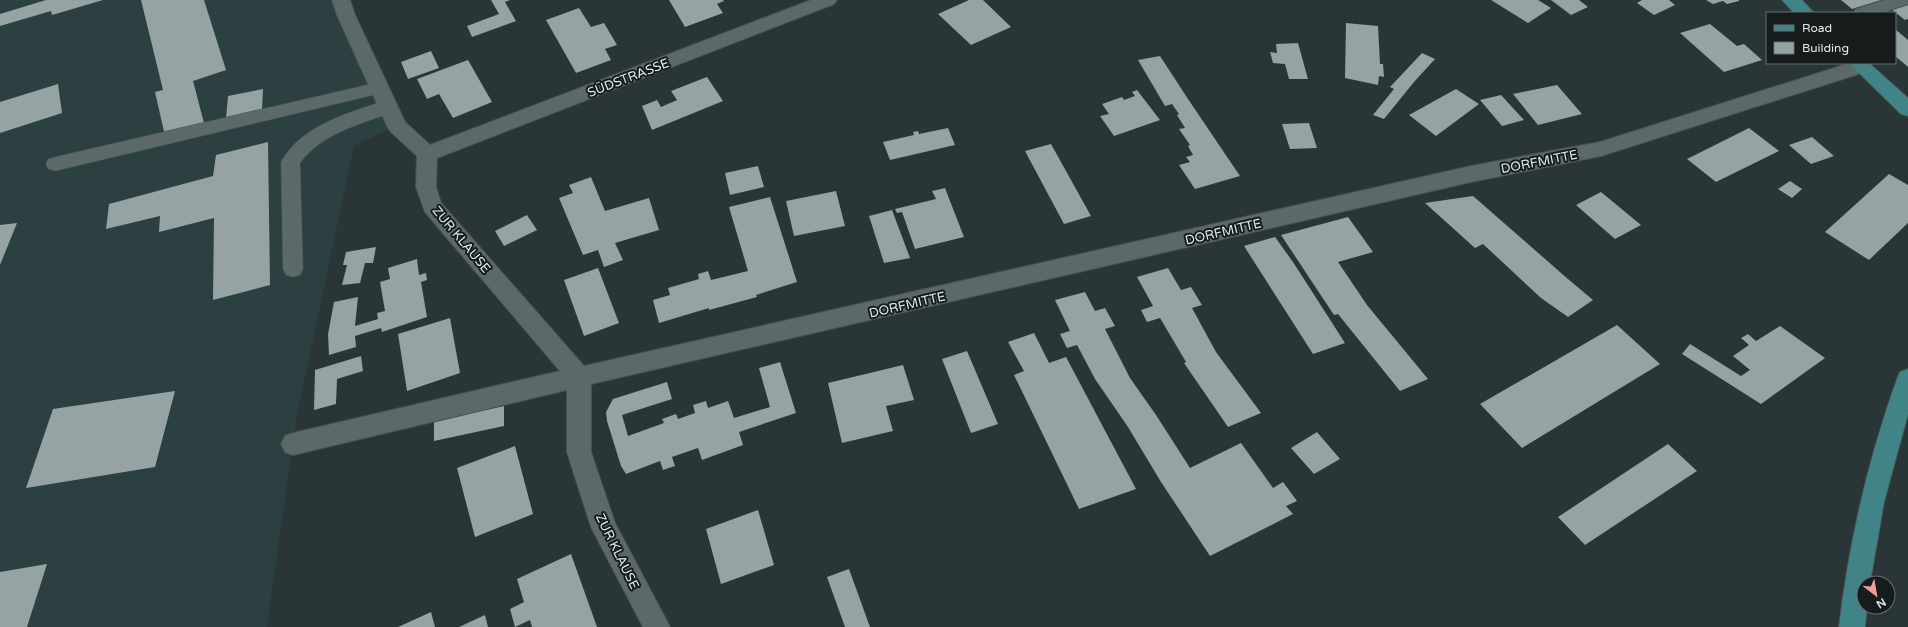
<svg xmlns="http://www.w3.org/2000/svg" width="1908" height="627" font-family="'Varela Round',sans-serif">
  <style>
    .built { fill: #2c4041 }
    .building { fill: #95a3a4 }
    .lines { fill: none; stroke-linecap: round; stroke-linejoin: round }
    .service-casing { stroke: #475252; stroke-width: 1 }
    .minor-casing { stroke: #475252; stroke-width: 2 }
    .primary-casing { stroke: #475252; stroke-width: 2 }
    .service { fill: #5b6969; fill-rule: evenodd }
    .minor { fill: #5b6969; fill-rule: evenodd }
    .primary { fill: #418487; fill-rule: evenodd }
    .labels { text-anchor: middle; stroke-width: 4; stroke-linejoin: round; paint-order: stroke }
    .street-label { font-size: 13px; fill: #e1e9e9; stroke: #161c1c }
  </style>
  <rect width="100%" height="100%" fill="#293536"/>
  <path class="built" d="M0,0h346l56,123 -48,23 -57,269 -30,212h-267z"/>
  <path class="building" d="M46,0h57l-51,15 -1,-4 -51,15v-12z
    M141,0h63l22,70 -33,11 11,42 -39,13 -10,-44 8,-2z
    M491,0h19l-5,2 11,19 -44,16 -5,-11 32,-12z
    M669,0h54l1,1 -7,3 6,9 -38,14z
    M969,0h14l28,27 -40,18 -33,-31z
    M1491,0h47l13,8 -23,15z
    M1551,0h28l9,7 -17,8z
    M1642,0h27l6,5 -21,10 -17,-12z
    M1706,0h33v1l-12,3 -4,-3 -10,3z
    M1841,0h41l-30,9z
    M1908,5v14l-3,1 -14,-11z
    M579,8l12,19 13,-4 13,22 -12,4 6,11 -35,13 -30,-53z
    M1346,23l32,3 2,38h3l1,13 -5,-1 -1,9 -33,-7z
    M1710,24l27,22 7,-2 18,16 -38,12 -44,-39z
    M1895,29l13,11v27l-13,-11z
    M1298,43l10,36h-19l-4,-15 -12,-1 -3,-11 7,1 -1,-9z
    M431,51l8,17 -31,11 -7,-17z
    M1422,53l13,6 -21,23 -30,37 -11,-4 21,-26 -4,-2z
    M1160,56l28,43 52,77 -45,13 -16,-24 11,-3 -4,-5 7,-2 -5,-9 2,-1 -11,-16 6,-1 -8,-13 2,-1 -7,-10 -7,2 -27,-46z
    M468,60l24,42 -39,16 -14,-24 -12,5 -10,-20z
    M707,77l16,24 -71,29 -10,-24 15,-6 4,7 16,-7 -6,-9z
    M58,84l4,29 -62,20v-31z
    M1557,85l25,29 -44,11 -25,-31z
    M263,89l-1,21 -36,8 2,-22z
    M1456,89l23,15 -43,32 -27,-21z
    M1137,90l23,30 -46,16 -14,-20 9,-2 -7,-10 20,-7 2,3 11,-4 -3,-4z
    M1501,95l23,25 -22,6 -22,-26z
    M1309,123l8,25 -27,1 -8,-25z
    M948,128l7,17 -65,15 -7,-18 31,-7 -1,-3 5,-1 1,3z
    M1749,128l30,23 -63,31 -29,-23z
    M1812,137l22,19 -23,8 -22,-19z
    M268,142l2,143 -57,15 1,-82 -55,14 1,-16 -54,13 3,-25 104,-28 3,-21z
    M1051,144l40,72 -27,8 -39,-73z
    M758,166l6,21 -34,8 -5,-22z
    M1889,174l19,11v38l-39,37 -44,-28z
    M591,177l14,34 44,-13 10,32 -44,13 8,17 -19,7 -6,-17 -15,5 -24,-57 14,-5 -4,-8z
    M1790,181l12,8 -10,9 -14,-9z
    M945,188l19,49 -49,12 -13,-37 -5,1 -2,-4 41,-10 -4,-8z
    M836,191l9,35 -51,10 -8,-35z
    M1601,192l40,33 -26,14 -39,-34z
    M1473,196l95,83 25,21 -25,17 -27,-19 -58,-54 -8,4 -50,-45z
    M770,197l27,85 -41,13 1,2 -48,13v-2l-50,15 -6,-23 17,-5 -2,-7 31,-9 -1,-5 10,-3 3,9 37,-9 -19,-64z
    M892,210l18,48 -26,5 -15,-47z
    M527,215l10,15 -33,16 -9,-15z
    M1348,217l25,35 -35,10 29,43 61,74 -28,12 -62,-77 -4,1 -53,-80z
    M17,223l-17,42v-40z
    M1275,237l18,25 52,81 -32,11 -69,-108z
    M376,247l-3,16h-8l-5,20 -18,2 5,-20h-4l3,-13z
    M417,259l2,16 7,-2 1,7 -6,2 6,35 -45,15 -1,-4 -26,8 1,11 -27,8 -1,-21 6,-32 24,-5 -3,29 23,-7 -1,-6 8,-2 -5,-29 10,-3 -2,-11z
    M598,268l21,55 -35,13 -20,-56z
    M1168,268l13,22 10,-3 11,18 -10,3 24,44 45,61 -33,14 -44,-64 2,-1 -26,-44 -13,4 -6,-12 12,-4 -16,-29z
    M1085,292l10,19 10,-3 10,18 -10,3 25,49 26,37 34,53 51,-25 32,45 10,-6 14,19 -11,5 7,8 -83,42 -49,-74 -33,-55 -33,-48 -18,-34 -10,3 -7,-14 10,-3 -15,-31z
    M450,318l10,55 -53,18 -9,-57z
    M1617,325l43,39 -138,84 -42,-44z
    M1780,326l45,32 -64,46 -79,-50 8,-10 51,32 9,-6 -17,-14 16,-11 -8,-7 7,-4 8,7z
    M1034,333l15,30 17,-6 70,132 -57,20 -65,-134 10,-4 -16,-29z
    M967,351l31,73 -27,9 -29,-74z
    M361,356l2,15 -26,8 -1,25 -22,6 1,-40z
    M780,362l16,51 -57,19 4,13 -41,15 -4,-12 -26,9 3,9 -12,4 -3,-9 -34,13 -5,-8 -14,-45 -1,-9 7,-13 54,-17 5,17 -50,16 6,21 36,-13 -2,-4 14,-5 2,5 17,-6 -2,-8 13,-4 2,7 20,-7 6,17 36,-11 -11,-39z
    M903,365l11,35 -28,6 7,25 -51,12 -14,-60z
    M175,391l-20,76 -129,21 27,-79z
    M504,406v20l-70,15v-21z
    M1317,432l23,27 -26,15 -23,-26z
    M1668,444l29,27 -112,74 -27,-28z
    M515,446l18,68 -58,23 -18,-69z
    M758,510l16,55 -53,19 -15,-55z
    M571,554l26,73h-65l-2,-7 -15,7 -5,-18 14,-7 -7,-23z
    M47,564l-20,63h-27v-55z
    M849,569l21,58h-25l-18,-50z
    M431,612l4,15h-37z
    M485,615l3,12h-29z"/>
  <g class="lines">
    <g class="service-casing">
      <path id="service" d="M380,82l6,2 3,4 -3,4 -331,79 -7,-2 -2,-5 2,-5 7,-2z
        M388,100l6,2 3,5 -3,5c-33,12 -72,21 -94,51l3,106 -3,6 -7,2 -7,-2 -3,-6 -2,-107c20,-37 69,-50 107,-62z"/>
    </g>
    <g class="minor-casing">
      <path id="minor" d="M332,0h18l5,15 50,107 25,23 381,-145h26l-3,4 -397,154 -1,29 5,16 143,163 887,-200 129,-24 250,-79h18l2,3 -2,5 -267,85 -130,26 -880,202v68l24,71 55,104h-27l-52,-100 -24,-75v-62l-274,65 -8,-3 -4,-8 4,-8 8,-3 267,-62 -135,-159 -9,-25 1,-31 -27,-25 -3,-5 -50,-111z
        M1884,0h24v4l-27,9h-28l3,-4z"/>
    </g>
    <g class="primary-casing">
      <path id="primary" d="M1782,0h20l12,13h-20z
        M1849,63h20l39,35v18l-7,-2z
        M1908,369v45l-24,88 -14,81h-6v24h3l-2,20h-26c10,-85 29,-167 58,-248l3,-7z"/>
    </g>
    <use href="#service" class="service"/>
    <use href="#minor" class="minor"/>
    <use href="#primary" class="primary"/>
  </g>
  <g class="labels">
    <g class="street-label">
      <text transform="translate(628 77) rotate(-21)" y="5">SÜDSTRASSE</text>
      <text transform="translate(1539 161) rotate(-11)" y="5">DORFMITTE</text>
      <text transform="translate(1223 231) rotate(-13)" y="5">DORFMITTE</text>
      <text transform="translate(462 239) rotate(50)" y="5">ZUR KLAUSE</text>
      <text transform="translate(907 304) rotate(-13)" y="5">DORFMITTE</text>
      <text transform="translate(618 551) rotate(64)" y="5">ZUR KLAUSE</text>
    </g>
  </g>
  <rect x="1766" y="12" width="130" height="52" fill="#161c1c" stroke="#676e6e"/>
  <rect x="1774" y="25" width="20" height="6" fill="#418487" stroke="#676e6e"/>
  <text x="1802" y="32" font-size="12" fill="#e1e9e9">Road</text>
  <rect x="1774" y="42" width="20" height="12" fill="#95a3a4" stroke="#676e6e"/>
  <text x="1802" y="52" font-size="12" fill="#e1e9e9">Building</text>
  <g transform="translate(1876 595) rotate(149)"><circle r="19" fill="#161c1c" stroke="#676e6e"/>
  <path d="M0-3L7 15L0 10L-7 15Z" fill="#f59b9c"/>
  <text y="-6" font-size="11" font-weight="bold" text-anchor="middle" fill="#e1e9e9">N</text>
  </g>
</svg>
